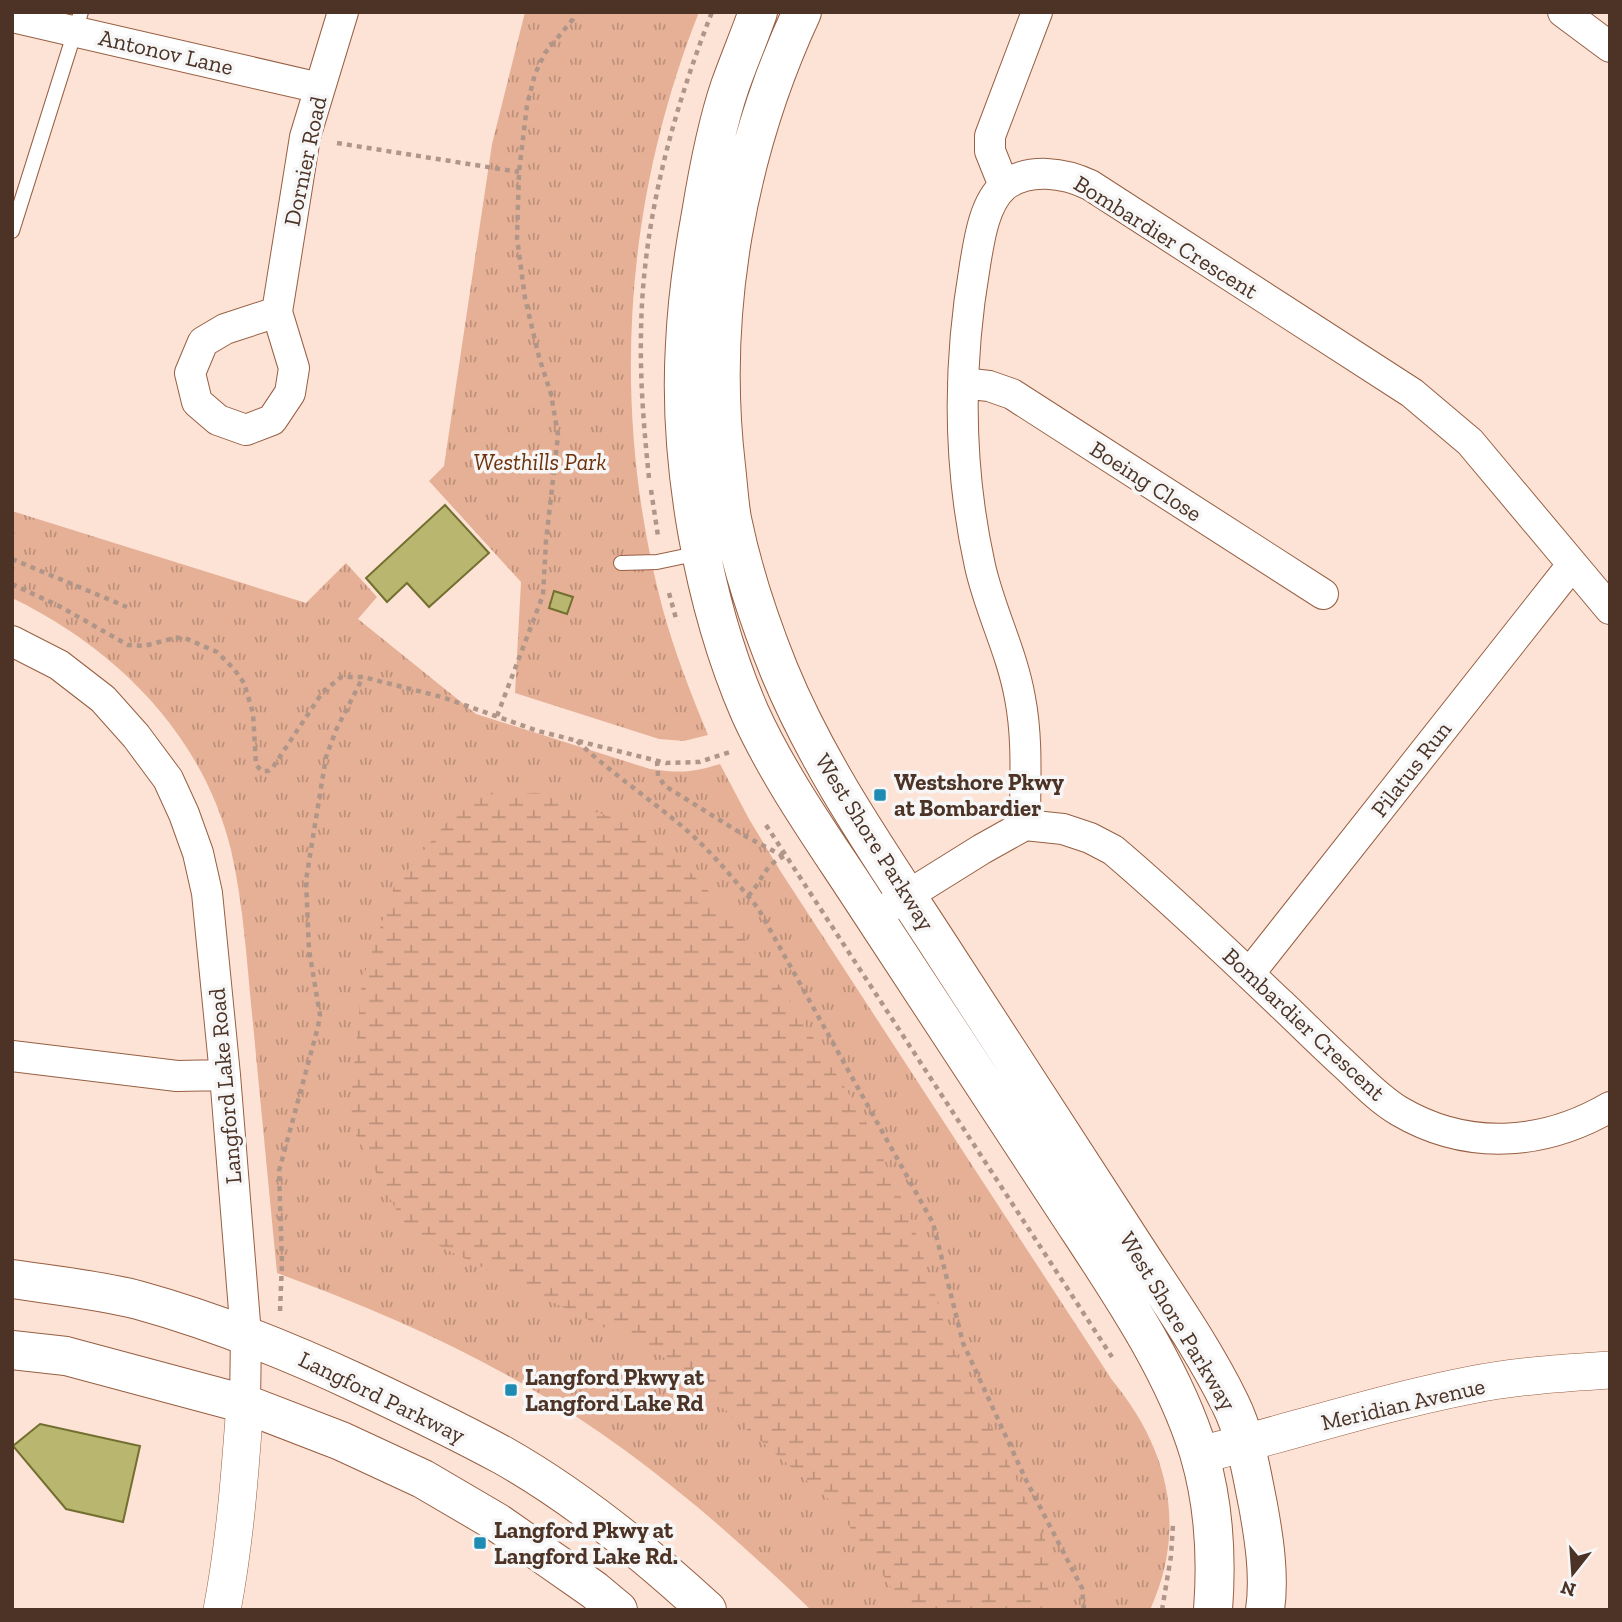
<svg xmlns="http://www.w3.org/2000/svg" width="1622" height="1622" font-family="'Zilla Slab',serif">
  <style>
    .grass { fill: url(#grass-tufts) }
    .wetland { fill: url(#wetland-marsh) }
    .building { fill: #b9b76f; stroke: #726f30; stroke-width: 2 }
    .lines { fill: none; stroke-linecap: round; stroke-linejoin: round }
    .service-casing { stroke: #975f42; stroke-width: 16 }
    .minor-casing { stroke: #975f42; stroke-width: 32 }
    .tertiary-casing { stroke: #975f42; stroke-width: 38 }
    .secondary-casing { stroke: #975f42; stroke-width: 40 }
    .path { stroke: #b09689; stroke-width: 4.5; stroke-dasharray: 5 5; stroke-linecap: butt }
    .service { stroke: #fff; stroke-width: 14 }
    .minor { stroke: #fff; stroke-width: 30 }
    .tertiary { stroke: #fff; stroke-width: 37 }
    .secondary { stroke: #fff; stroke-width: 38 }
    .poi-dot { fill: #1e8cb2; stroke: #f6f6f6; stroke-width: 2.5 }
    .labels { text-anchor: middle; stroke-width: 7; stroke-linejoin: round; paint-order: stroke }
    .street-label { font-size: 23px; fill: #4c3326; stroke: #f6f6f6 }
    .park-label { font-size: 23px; font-style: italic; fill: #6d3009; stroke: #f6f6f6 }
    .poi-label { font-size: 23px; font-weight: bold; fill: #4c3326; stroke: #f6f6f6; text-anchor: start }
  </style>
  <defs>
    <pattern id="grass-tufts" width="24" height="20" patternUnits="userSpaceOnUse" patternTransform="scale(1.75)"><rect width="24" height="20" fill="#e6b096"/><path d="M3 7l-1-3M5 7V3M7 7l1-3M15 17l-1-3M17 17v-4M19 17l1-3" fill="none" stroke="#bd907a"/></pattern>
    <pattern id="wetland-marsh" width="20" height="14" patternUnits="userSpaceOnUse" patternTransform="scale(1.75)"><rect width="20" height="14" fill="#e6b096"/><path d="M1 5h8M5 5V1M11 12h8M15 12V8" fill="none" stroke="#bd907a"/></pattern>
  </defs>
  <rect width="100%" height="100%" fill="#fde3d6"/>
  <path class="grass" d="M525,12h174c-76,192 -89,399 -36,598 12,43 28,84 45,125l-24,6 -25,-2 -144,-46 6,-111 -92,-101 15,-15 48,-322z
    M12,511l294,92 40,-40 31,34 -19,22 118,95 174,55c30,4 41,4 70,-5l29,55 32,53 331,508c56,68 76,146 38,230h-339c-88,-85 -181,-165 -288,-226 -79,-45 -161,-80 -246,-111 -8,-83 -16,-166 -24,-249 -6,-58 -9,-117 -22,-174 -28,-115 -115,-202 -219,-252z"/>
  <path class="wetland" d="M539,793l111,37 63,66 72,97 79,125 48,103 37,118 100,209v62h-142l-73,-106 -172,-148 -255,-126 -58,-108 13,-141 32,-94 75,-92z"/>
  <path class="building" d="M445,505l44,48 -60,54 -22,-24 -20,19 -21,-24z
    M554,591l19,6 -6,17 -18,-6z
    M40,1424l100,22 -17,76 -57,-13 -53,-63z"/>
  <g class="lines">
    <g class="service-casing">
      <path id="service" d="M12,231l69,-219
        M621,563l36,-1 43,-9"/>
    </g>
    <g class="minor-casing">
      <path id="minor" d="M1563,12l47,35
        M12,17l308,71
        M1004,186l-14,-35v-15l47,-124
        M277,312l-52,17 -22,13 -13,31 7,29 21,18 28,10 26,-10 18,-27 4,-25 -17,-56 28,-175 38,-125
        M963,383l26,3 23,8 311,200
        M12,641l47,24 44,34 33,37 32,43 16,35 14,39 9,40 18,182 21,260 -1,69
        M1025,825c0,-42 3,-86 -5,-127 -8,-46 -30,-87 -40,-132 -22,-99 -22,-202 -5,-301 4,-24 9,-62 29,-79 25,-19 61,-13 86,-1l322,208 58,49 140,167
        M889,907l93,-58 43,-24 38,4 27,9 23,12c58,49 113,102 168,154 22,21 43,42 65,62 17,16 33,33 53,45 68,40 144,35 211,-4
        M1249,974l323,-409
        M12,1056l165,20 48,-1"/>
    </g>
    <g class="tertiary-casing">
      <path id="tertiary" d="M1200,1455c90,-23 179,-52 271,-70 46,-9 92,-12 139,-15
        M222,1610c13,-68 18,-137 23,-206"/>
    </g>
    <g class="secondary-casing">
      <path id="secondary" d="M758,12c-9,25 -19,49 -28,74 -14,41 -22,85 -29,128 -8,43 -14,87 -16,130 -7,118 18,261 65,369 30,66 74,127 113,187 67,103 134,206 202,308 49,75 108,159 134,245 15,51 18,105 14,157
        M802,12c-65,140 -94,301 -76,454 2,17 3,36 6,53 10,49 28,104 47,151 39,95 98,180 154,266 67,103 134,206 201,310 33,51 69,102 96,157 16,32 21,68 28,102 6,33 12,71 7,105
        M12,1279c40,6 88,11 126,21 76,21 148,50 219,83 49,23 99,47 147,73 74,42 141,97 203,154
        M12,1350l54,6 179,48 96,37 82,38 75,44 96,67 24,20"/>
    </g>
    <path class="path" d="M337,143l182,29
      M649,478c-5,-48 -9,-96 -8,-144 1,-110 31,-220 71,-322
      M651,490l7,46
      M12,559l115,48
      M12,584l47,22 69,39 16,1 31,-8h10l32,14 17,17 10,14 9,30 3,52 6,6h6l5,-4 49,-74 19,-16h22l79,20 96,34 128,32 33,-1 31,-10
      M669,593l8,29
      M497,716l46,-121 3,-54 12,-106 -7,-41 -12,-37 -14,-59 -8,-60 2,-66 8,-67 8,-31 10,-21 28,-34 2,-7
      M577,741c36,34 78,61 115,94 24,22 45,48 66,73l175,315 30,120 63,137 56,108 2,22
      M657,761l1,15 7,10 82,51 36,19
      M766,825l346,532
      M748,896c16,-16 13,-28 36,-40
      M280,1311l2,-48 -3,-92 39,-144 2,-12 -11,-65 -3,-70 20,-123 10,-27 27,-53
      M1162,1610l9,-54 2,-32"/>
    <use href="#service" class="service"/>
    <use href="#minor" class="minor"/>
    <use href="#tertiary" class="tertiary"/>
    <use href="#secondary" class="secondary"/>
  </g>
  <g class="poi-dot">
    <rect x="873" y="788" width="14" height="14" rx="3.5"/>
    <rect x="504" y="1383" width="14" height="14" rx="3.5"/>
    <rect x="473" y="1536" width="14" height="14" rx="3.5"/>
  </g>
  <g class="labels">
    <g class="street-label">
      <text transform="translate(166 52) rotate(13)" y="8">Antonov Lane</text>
      <text transform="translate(305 161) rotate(-78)" y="8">Dornier Road</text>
      <text transform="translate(1166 237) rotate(32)" y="8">Bombardier Crescent</text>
      <text transform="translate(1146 481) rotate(33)" y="8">Boeing Close</text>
      <text transform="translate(1411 769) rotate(-52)" y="8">Pilatus Run</text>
      <text transform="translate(875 842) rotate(58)" y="8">West Shore Parkway</text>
      <text transform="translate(1304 1024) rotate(43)" y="8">Bombardier Crescent</text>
      <text transform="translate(225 1086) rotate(-95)" y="8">Langford Lake Road</text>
      <text transform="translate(1178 1321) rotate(59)" y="8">West Shore Parkway</text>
      <text transform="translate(382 1397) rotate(26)" y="8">Langford Parkway</text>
      <text transform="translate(1403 1404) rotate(-13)" y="8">Meridian Avenue</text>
    </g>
    <g class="park-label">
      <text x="540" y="470">Westhills Park</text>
    </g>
    <g class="poi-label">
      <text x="894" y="790">Westshore Pkwy<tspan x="894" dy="26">at Bombardier</tspan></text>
      <text x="525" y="1385">Langford Pkwy at<tspan x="525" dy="26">Langford Lake Rd</tspan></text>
      <text x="494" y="1538">Langford Pkwy at<tspan x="494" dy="26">Langford Lake Rd.</tspan></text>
    </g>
  </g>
  <rect width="1622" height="1622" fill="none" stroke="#4c3326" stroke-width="28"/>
  <g transform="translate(1573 1573) rotate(197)" stroke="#f6f6f6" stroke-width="5" paint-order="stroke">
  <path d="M0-5L12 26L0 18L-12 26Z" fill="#4c3326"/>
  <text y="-10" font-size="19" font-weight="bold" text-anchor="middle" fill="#4c3326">N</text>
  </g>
</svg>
